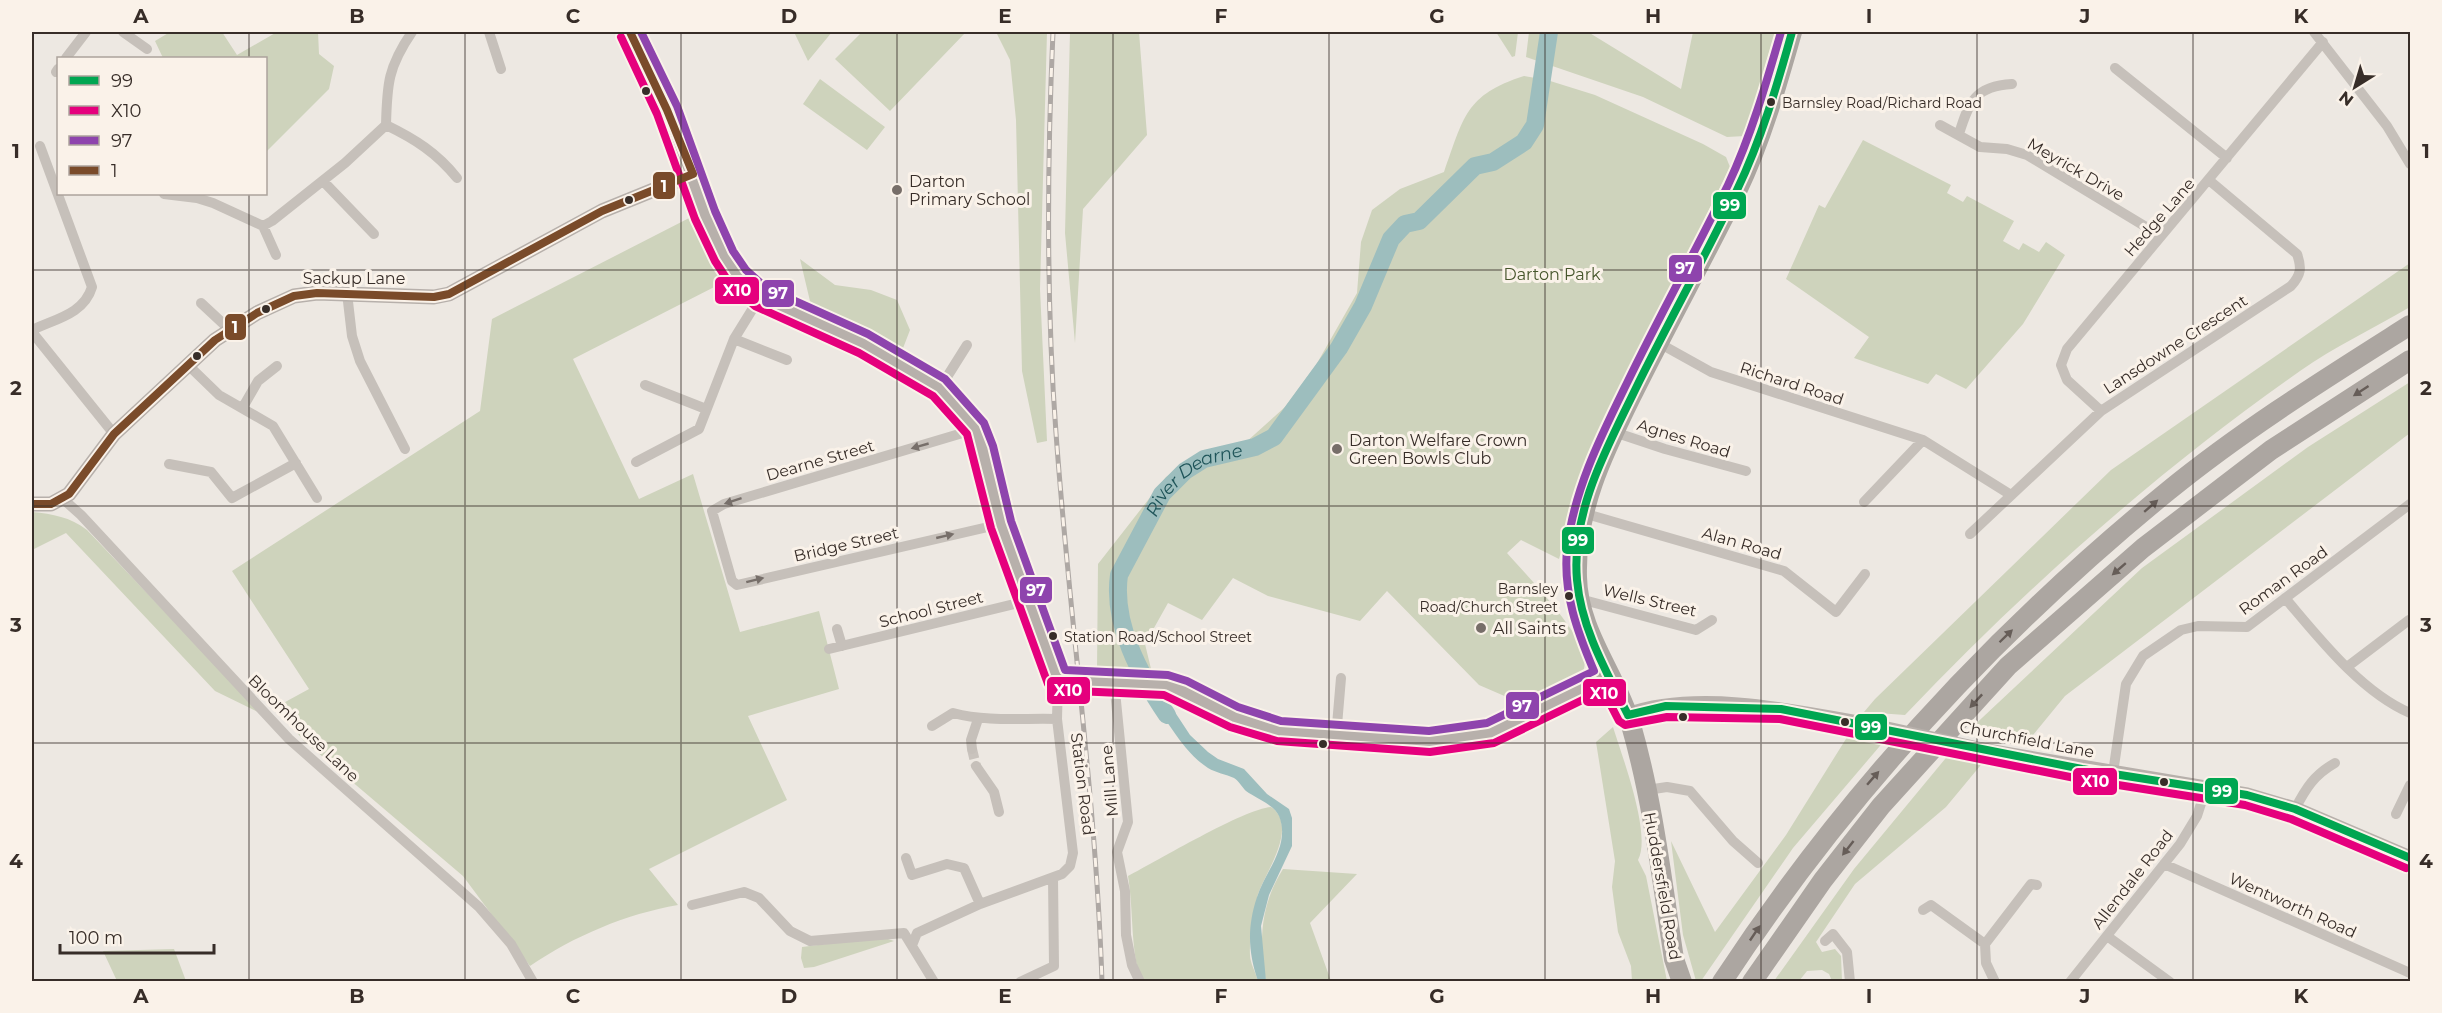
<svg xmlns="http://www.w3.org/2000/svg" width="2442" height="1013" font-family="Montserrat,sans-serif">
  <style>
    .green { fill: #ced3bc }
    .water { fill: #9dbebe }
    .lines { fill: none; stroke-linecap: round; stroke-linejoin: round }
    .river { stroke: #9dbebe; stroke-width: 18 }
    .street-tunnel { stroke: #c9c3bd; stroke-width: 10; stroke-dasharray: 10 5; stroke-linecap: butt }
    .street { stroke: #c6c0ba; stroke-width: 10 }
    .secondary { stroke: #b7b0ab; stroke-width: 15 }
    .highway { stroke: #aca6a1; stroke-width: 20 }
    .rail-casing { stroke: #aea8a4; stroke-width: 5 }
    .rail { stroke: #faf2e9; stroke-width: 3; stroke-dasharray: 9; stroke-linecap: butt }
    .secondary-bridge { stroke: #b7b0ab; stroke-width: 15 }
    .bus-1-casing { stroke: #faf2e9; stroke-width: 12 }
    .bus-2-casing { stroke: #faf2e9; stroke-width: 12 }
    .bus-3-casing { stroke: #faf2e9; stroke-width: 12 }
    .bus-4-casing { stroke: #faf2e9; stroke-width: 12 }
    .bus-1 { stroke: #00a651; stroke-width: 8 }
    .bus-2 { stroke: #e5007d; stroke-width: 8 }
    .bus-3 { stroke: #8e44ad; stroke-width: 8 }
    .bus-4 { stroke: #7a4b2a; stroke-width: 8 }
    .oneway { fill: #665d58 }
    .oneway2 { fill: #776f6a }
    .grid { fill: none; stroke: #372d28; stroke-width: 1.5; stroke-opacity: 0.55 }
    .bus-dot { fill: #372d28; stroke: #faf2e9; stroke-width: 2 }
    .poi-dot { fill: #776e69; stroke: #faf2e9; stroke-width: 2 }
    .labels { text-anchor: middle; stroke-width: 6; stroke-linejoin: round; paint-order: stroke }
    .bus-label { font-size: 14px; fill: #372d28; stroke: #faf2e9; text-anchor: start }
    .street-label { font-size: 16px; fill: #372d28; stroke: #faf2e9 }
    .poi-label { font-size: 16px; fill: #372d28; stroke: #faf2e9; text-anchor: start }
    .park-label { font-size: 16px; fill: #46562c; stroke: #faf2e9 }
    .water-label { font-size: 18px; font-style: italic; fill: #1e5459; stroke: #faf2e9 }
    .line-badge { stroke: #faf2e9; stroke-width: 2 }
    .badge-label { font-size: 16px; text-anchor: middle; font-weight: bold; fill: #fff }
    .neatline { fill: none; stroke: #372d28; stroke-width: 2 }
    .grid-label { font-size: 20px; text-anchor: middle; font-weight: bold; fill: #372d28 }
  </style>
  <rect width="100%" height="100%" fill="#ede8e2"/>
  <path class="green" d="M170,32h52l15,23 40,-23h41l1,22 15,12 -5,23 -63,63v-94h-103l-8,-17z
    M794,32h38l-24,29z
    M862,32h104l-76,79 -55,-52z
    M996,32h51l-7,257 7,152 -10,2 -15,-72 -6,-251 -6,-60z
    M1070,32h69l8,103 -64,74 -8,134 -10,-110z
    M1496,32h22l-3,24 -3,1z
    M1529,32h59l93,57 12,-57h82l-30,104 -18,1 -84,-40 -117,-40z
    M1524,76l23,4 48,15 108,49 23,13 4,10 -136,279 -13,33 -22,80 -38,-19 -14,13c19,21 66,72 76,97 3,9 2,15 0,23l-61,38 -6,-10 -37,-16 -92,-94 -27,30 -92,-25 -35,-18 -31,42 -34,-17 -23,41 8,33 -56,-7 1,-106 68,-87 27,-18 52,-16 40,-36 31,-42 41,-72 4,-51 11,-32 28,-21 44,-17c20,-55 21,-77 80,-96z
    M820,79l65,48 -18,23 -64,-46z
    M1863,140l88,45 -4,8 16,9 4,-6 47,25 -11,20 16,9 4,-7 16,9 7,-10 19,13 -42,69 -57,65 -30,-15 -8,10 -74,-26 15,-21 -83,-58 33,-74 6,3z
    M695,215l33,65 -155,79 66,140 54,-25 47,158 79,-21 20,78 -91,27 39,84 -138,69 29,36c-52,9 -104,31 -148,61l-67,-90 -160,-136 -27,-33 33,-18 -77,-118 248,-160 12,-92z
    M800,259l35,26 36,5 26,10 13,30 -10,26 -86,-38z
    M2410,263v44c-36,21 -76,40 -110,64 -144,101 -274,217 -395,344l-41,-3 11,-13 236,-229z
    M2410,382v51l-345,263 -41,50 -57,-14 175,-164 166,-121z
    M32,512c21,2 38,5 55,18l175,184 -47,-23 -149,-158 -34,17z
    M1613,727c9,29 39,108 25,133l8,16 21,105h-35l-1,-15 -13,-34 -6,-45 3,-26 -19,-119z
    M1849,734l36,6 -92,108 -92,133h-5l-13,-46 -12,-94 44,91 71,-97z
    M1950,753l35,7 -39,47 -91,77 -39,58 6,10 13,-3 6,7 1,25h-10l-3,-7 -7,-4 -15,1 -8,10h-25l80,-112z
    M1271,807c30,20 -10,71 -14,91 -3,18 -8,39 -7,57 0,8 6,18 8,26h-117c-11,-34 -7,-68 -13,-105 29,-15 116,-67 143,-69z
    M1283,869l74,5 -47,49 21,58h-65c-8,-39 -5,-78 17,-112z
    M882,937l12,4 -80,26 -10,1 -3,-10 1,-11z
    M174,949l12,32h-69l-14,-30z"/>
  <path class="water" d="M1143,693l22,4 25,38 18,17 10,7 26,10 23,25 22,15 3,9v28l-23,49 -8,31 5,55h-8c-10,-29 -11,-54 -1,-84 8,-25 34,-52 22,-81 -5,-11 -23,-18 -33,-25 -4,-4 -7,-10 -12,-13 -8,-4 -18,-5 -26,-10 -29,-19 -40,-52 -65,-75z"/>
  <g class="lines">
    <path class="river" id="s1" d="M1167,715c-27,-40 -55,-91 -48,-140l43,-81 23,-23 19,-12 51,-12 19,-10 65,-89 24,-42 28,-67 14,-15 14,-3 56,-55 18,-4 31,-20 11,-17 14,-93"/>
    <path class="street-tunnel" d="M972,749l4,17"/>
    <path class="street" d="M123,32l24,17
      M489,32l12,37
      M2314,32l73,94 23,38
      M66,58l20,-26
      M2115,68l112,90
      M56,72l2,-3
      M386,125c29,14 51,28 71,53
      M1940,125l40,22 27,2 20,6 134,81
      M1959,134c10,-33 17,-48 53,-50
      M323,181l51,53
      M164,194l33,4 16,5 50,23 9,-5 73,-58 41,-38c1,-41 2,-58 26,-93
      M263,226l13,29
      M347,293l5,43 8,25 45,88
      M201,303l29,27
      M32,330c23,-11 52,-16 60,-43l-52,-141
      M32,332l82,102
      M734,339l53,21
      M1657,342l54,30 212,68 88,55
      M188,365l31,30 54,31 44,72
      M645,385l61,24
      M940,388l27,-43
      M243,407l15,-26 19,-15
      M2101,411l-34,-31 -6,-15 6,-16 256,-307
      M976,429l-252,75 -12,7 20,70 5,4 264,-61
      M1614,432l51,17 81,22
      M636,462l63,-33 35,-90 26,-42
      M169,464l42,8 21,26 64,-35
      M63,499l18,16 208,224 190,168 32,37 22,38
      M1864,502l59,-62
      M1583,513l201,58 52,41 29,-38
      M1970,534l131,-123 190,-125c10,-11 11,-18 6,-32l-87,-73
      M2285,598c34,40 76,94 125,115
      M1580,599l116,31 16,-10
      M837,629l5,17
      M829,649l198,-48
      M2347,667l62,-47 1,2
      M1114,681l14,141 -11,30 8,39 1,44 6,30 8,17
      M932,726l21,-13c34,9 69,5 104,6
      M1336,737l5,-59
      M972,749l-1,-9 7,-21
      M976,766l18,26 5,20
      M2113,773l13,-89 17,-28 38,-26 17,-4 49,1 163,-123
      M1647,790l20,-3 23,4 43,50 25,22
      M2295,809c11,-21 19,-34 40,-46
      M2396,814l14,-29
      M906,858l6,17 35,-11 17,4 16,36
      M2164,864l246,109
      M692,905l52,-13 15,6 31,33 20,10 94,-8 30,49
      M1923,910l8,-5 54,39 1,19 9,19
      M2107,936l63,46
      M1825,941l8,-7 14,18 3,30
      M913,943l4,-10 63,-29 82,-30 8,-8 3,-13 -16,-134 1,-39
      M1985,944l46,-60 6,1
      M1020,982l34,-16 -1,-88
      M2070,982l110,-138 17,-28 9,-28"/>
    <path class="secondary" d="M630,32l37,78 38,105 19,41 14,21 22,20 104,47 76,44 36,41 7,19 18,76 57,156 56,1 52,4 16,5 52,27 45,14 112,10 39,1 60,-9 118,-57
      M32,504h19l18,-10 45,-60 101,-94 42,-27 37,-17 23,-3 117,4 15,-3 153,-83 91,-37
      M1628,715c69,-25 170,-3 241,10
      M1987,751l260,44 48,14 115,49"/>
    <path class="highway" d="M1682,982l-8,-23c-12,-78 -21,-158 -43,-234 -15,-51 -53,-93 -54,-148 -2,-69 28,-127 58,-188 33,-66 69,-132 102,-198 24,-50 40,-106 55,-159
      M1722,982c122,-186 273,-350 446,-491 76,-62 160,-114 242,-166
      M1752,982l71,-102 58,-74 127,-140 135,-118 128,-98 139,-90"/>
    <g class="rail-casing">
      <path id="rail" d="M1053,32c-6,133 -7,267 3,401 13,183 40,365 46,549"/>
    </g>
    <use href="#rail" class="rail"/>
    <path class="secondary-bridge" d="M1869,725l118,26"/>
    <g class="bus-1-casing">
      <path id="bus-1" d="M1628,715l38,-9 115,3 301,60 165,26 48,14 115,49
        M1628,715c-21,-42 -47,-87 -51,-135 -6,-69 30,-132 59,-192 33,-67 69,-131 101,-198 24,-50 40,-104 55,-158"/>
    </g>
    <g class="bus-2-casing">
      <path id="bus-2" d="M621,37l36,77 38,105 20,42 15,23 25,22 104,47 74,43 34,38 24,94 57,156 6,6 110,5 66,32 47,14 153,11 64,-9 109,-53 16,31 6,4 42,-8 113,2 300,60 165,26 46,14 115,49"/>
    </g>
    <g class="bus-3-casing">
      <path id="bus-3" d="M641,32l36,74 38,105 18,40 13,19 20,18 102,46 77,45 39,44 9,23 18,75 54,149 103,5 19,6 51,26 43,14 148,10 58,-8 107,-52c-17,-40 -31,-78 -27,-122 7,-60 34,-113 60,-166 32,-66 68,-131 101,-198 23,-49 38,-101 53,-153"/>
    </g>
    <g class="bus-4-casing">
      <path id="bus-4" d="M32,504h19l18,-10 45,-60 101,-94 42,-27 37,-17 23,-3 117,4 15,-3 153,-83 91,-37 -26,-64 -37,-78"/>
    </g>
    <use href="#bus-1" class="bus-1"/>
    <use href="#bus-2" class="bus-2"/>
    <use href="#bus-3" class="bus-3"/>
    <use href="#bus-4" class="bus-4"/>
  </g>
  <defs><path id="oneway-solid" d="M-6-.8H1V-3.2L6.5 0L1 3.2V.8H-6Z" transform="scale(1.5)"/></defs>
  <g class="oneway">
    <use href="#oneway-solid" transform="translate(2361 391) rotate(147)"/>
    <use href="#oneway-solid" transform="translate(2151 506) rotate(-41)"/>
    <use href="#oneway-solid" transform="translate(2119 569) rotate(139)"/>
    <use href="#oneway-solid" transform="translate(2006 636) rotate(-44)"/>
    <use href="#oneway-solid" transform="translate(1976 701) rotate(133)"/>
    <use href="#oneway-solid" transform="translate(1873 778) rotate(-49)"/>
    <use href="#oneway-solid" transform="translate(1848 848) rotate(128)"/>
    <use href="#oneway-solid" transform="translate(1755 933) rotate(-56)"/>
  </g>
  <g class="oneway2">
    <use href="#oneway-solid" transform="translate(920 446) rotate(164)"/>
    <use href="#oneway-solid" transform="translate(733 501) rotate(162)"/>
    <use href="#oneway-solid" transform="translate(945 536) rotate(-13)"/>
    <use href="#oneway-solid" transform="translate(755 580) rotate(-14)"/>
  </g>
  <path class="grid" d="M249,32v26M465,32v950M681,32v950M897,32v950M1113,32v950M1329,32v950M1545,32v950M1761,32v950M1977,32v950M2193,32v950M249,194v788M32,270h2378M32,506h2378M32,743h2378"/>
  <g class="bus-dot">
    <circle cx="646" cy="91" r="5"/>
    <circle cx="1771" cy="102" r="5"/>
    <circle cx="629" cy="200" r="5"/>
    <circle cx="266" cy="309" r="5"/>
    <circle cx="197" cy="356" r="5"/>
    <circle cx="1569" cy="596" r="5"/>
    <circle cx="1053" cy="636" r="5"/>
    <circle cx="1683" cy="717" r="5"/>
    <circle cx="1845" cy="722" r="5"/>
    <circle cx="1323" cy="744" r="5"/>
    <circle cx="2164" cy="782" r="5"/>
  </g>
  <g class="poi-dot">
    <circle cx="897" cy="190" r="6"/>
    <circle cx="1337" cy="449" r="6"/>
    <circle cx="1481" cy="628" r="6"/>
  </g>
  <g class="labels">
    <g class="bus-label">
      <text x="1782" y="108">Barnsley Road/Richard Road</text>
      <text x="1558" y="594" text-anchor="end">Barnsley<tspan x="1558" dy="18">Road/Church Street</tspan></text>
      <text x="1064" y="642">Station Road/School Street</text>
    </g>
    <g class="street-label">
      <text transform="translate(2076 169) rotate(30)" y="6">Meyrick Drive</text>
      <text transform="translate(2159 217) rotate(-49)" y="6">Hedge Lane</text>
      <text x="354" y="284">Sackup Lane</text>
      <text transform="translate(2175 344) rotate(-33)" y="6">Lansdowne Crescent</text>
      <text transform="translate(1792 383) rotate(18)" y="6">Richard Road</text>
      <text transform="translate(1684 438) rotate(17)" y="6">Agnes Road</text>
      <text transform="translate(820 460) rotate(-16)" y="6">Dearne Street</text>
      <text transform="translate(1742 543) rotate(16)" y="6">Alan Road</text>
      <text transform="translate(846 544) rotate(-13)" y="6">Bridge Street</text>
      <text transform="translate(2283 580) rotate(-36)" y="6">Roman Road</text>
      <text transform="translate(1650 600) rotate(13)" y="6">Wells Street</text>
      <text transform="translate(931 609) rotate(-14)" y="6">School Street</text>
      <text transform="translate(304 728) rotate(44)" y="6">Bloomhouse Lane</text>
      <text transform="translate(2027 739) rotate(11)" y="6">Churchfield Lane</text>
      <text transform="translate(1109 781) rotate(-95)" y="6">Mill Lane</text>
      <text transform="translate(1083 784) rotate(83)" y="6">Station Road</text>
      <text transform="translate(2132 879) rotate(-52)" y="6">Allendale Road</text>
      <text transform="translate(1663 886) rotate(80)" y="6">Huddersfield Road</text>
      <text transform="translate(2293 905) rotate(24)" y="6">Wentworth Road</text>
    </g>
    <g class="poi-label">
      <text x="909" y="187">Darton<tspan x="909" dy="18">Primary School</tspan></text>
      <text x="1349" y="446">Darton Welfare Crown<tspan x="1349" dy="18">Green Bowls Club</tspan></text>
      <text x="1493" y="634">All Saints</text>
    </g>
    <g class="park-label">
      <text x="1552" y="280">Darton Park</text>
    </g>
    <g class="water-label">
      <text dy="6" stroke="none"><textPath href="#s1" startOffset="278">River Dearne</textPath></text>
    </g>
  </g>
  <g class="line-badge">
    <rect x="652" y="171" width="24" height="29" rx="6" fill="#7a4b2a"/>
    <rect x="1712" y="191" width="35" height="29" rx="6" fill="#00a651"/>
    <rect x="1668" y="254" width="35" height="29" rx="6" fill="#8e44ad"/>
    <rect x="714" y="276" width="46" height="29" rx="6" fill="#e5007d"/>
    <rect x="761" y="279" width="34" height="29" rx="6" fill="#8e44ad"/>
    <rect x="224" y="313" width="23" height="28" rx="6" fill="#7a4b2a"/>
    <rect x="1561" y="526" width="34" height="29" rx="6" fill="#00a651"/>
    <rect x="1019" y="576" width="34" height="28" rx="6" fill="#8e44ad"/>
    <rect x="1046" y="676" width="45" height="29" rx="6" fill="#e5007d"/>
    <rect x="1582" y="678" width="45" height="29" rx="6" fill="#e5007d"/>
    <rect x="1505" y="691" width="35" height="29" rx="6" fill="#8e44ad"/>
    <rect x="1854" y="713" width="34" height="28" rx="6" fill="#00a651"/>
    <rect x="2072" y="767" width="46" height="29" rx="6" fill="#e5007d"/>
    <rect x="2204" y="777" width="35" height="28" rx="6" fill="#00a651"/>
  </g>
  <g class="badge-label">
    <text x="664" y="192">1</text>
    <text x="1730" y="211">99</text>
    <text x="1685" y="274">97</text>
    <text x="737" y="296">X10</text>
    <text x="778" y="299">97</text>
    <text x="235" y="333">1</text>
    <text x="1578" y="546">99</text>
    <text x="1036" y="596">97</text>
    <text x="1068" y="696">X10</text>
    <text x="1604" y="699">X10</text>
    <text x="1522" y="712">97</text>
    <text x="1871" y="733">99</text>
    <text x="2095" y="787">X10</text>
    <text x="2222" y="797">99</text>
  </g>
  <rect width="2442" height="1013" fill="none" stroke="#faf2e9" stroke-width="66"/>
  <rect x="57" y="57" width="210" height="138" fill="#faf2e9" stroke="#aca39c" stroke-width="1.5"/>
  <rect x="69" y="76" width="30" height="9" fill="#00a651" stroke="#aca39c" stroke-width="1.5"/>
  <text x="111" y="87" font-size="18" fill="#372d28">99</text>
  <rect x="69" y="106" width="30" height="9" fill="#e5007d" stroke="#aca39c" stroke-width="1.5"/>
  <text x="111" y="117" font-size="18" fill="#372d28">X10</text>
  <rect x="69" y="136" width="30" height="9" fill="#8e44ad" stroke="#aca39c" stroke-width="1.5"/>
  <text x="111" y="147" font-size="18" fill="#372d28">97</text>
  <rect x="69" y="166" width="30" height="9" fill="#7a4b2a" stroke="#aca39c" stroke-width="1.5"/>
  <text x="111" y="177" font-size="18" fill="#372d28">1</text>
  <g transform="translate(2355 87) rotate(217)" stroke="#faf2e9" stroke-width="4.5" paint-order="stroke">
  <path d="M0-4.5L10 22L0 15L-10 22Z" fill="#372d28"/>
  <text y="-9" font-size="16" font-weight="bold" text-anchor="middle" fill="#372d28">N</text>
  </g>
  <path d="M60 944v9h154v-9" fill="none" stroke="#372d28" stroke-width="3"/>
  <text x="69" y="944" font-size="18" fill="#372d28" stroke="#faf2e9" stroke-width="4.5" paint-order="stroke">100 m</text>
  <rect x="33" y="33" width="2376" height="947" class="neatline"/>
  <g class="grid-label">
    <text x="141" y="23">A</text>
    <text x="357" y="23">B</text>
    <text x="573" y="23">C</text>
    <text x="789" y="23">D</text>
    <text x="1005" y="23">E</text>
    <text x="1221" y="23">F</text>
    <text x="1437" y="23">G</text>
    <text x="1653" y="23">H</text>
    <text x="1869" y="23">I</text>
    <text x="2085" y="23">J</text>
    <text x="2301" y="23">K</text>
    <text x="16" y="158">1</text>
    <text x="2426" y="158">1</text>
    <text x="16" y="395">2</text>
    <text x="2426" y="395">2</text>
    <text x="16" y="632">3</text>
    <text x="2426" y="632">3</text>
    <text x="16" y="868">4</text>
    <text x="2426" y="868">4</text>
    <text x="141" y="1003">A</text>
    <text x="357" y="1003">B</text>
    <text x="573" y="1003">C</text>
    <text x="789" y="1003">D</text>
    <text x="1005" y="1003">E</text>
    <text x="1221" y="1003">F</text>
    <text x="1437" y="1003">G</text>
    <text x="1653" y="1003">H</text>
    <text x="1869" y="1003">I</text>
    <text x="2085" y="1003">J</text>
    <text x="2301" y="1003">K</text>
  </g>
</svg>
